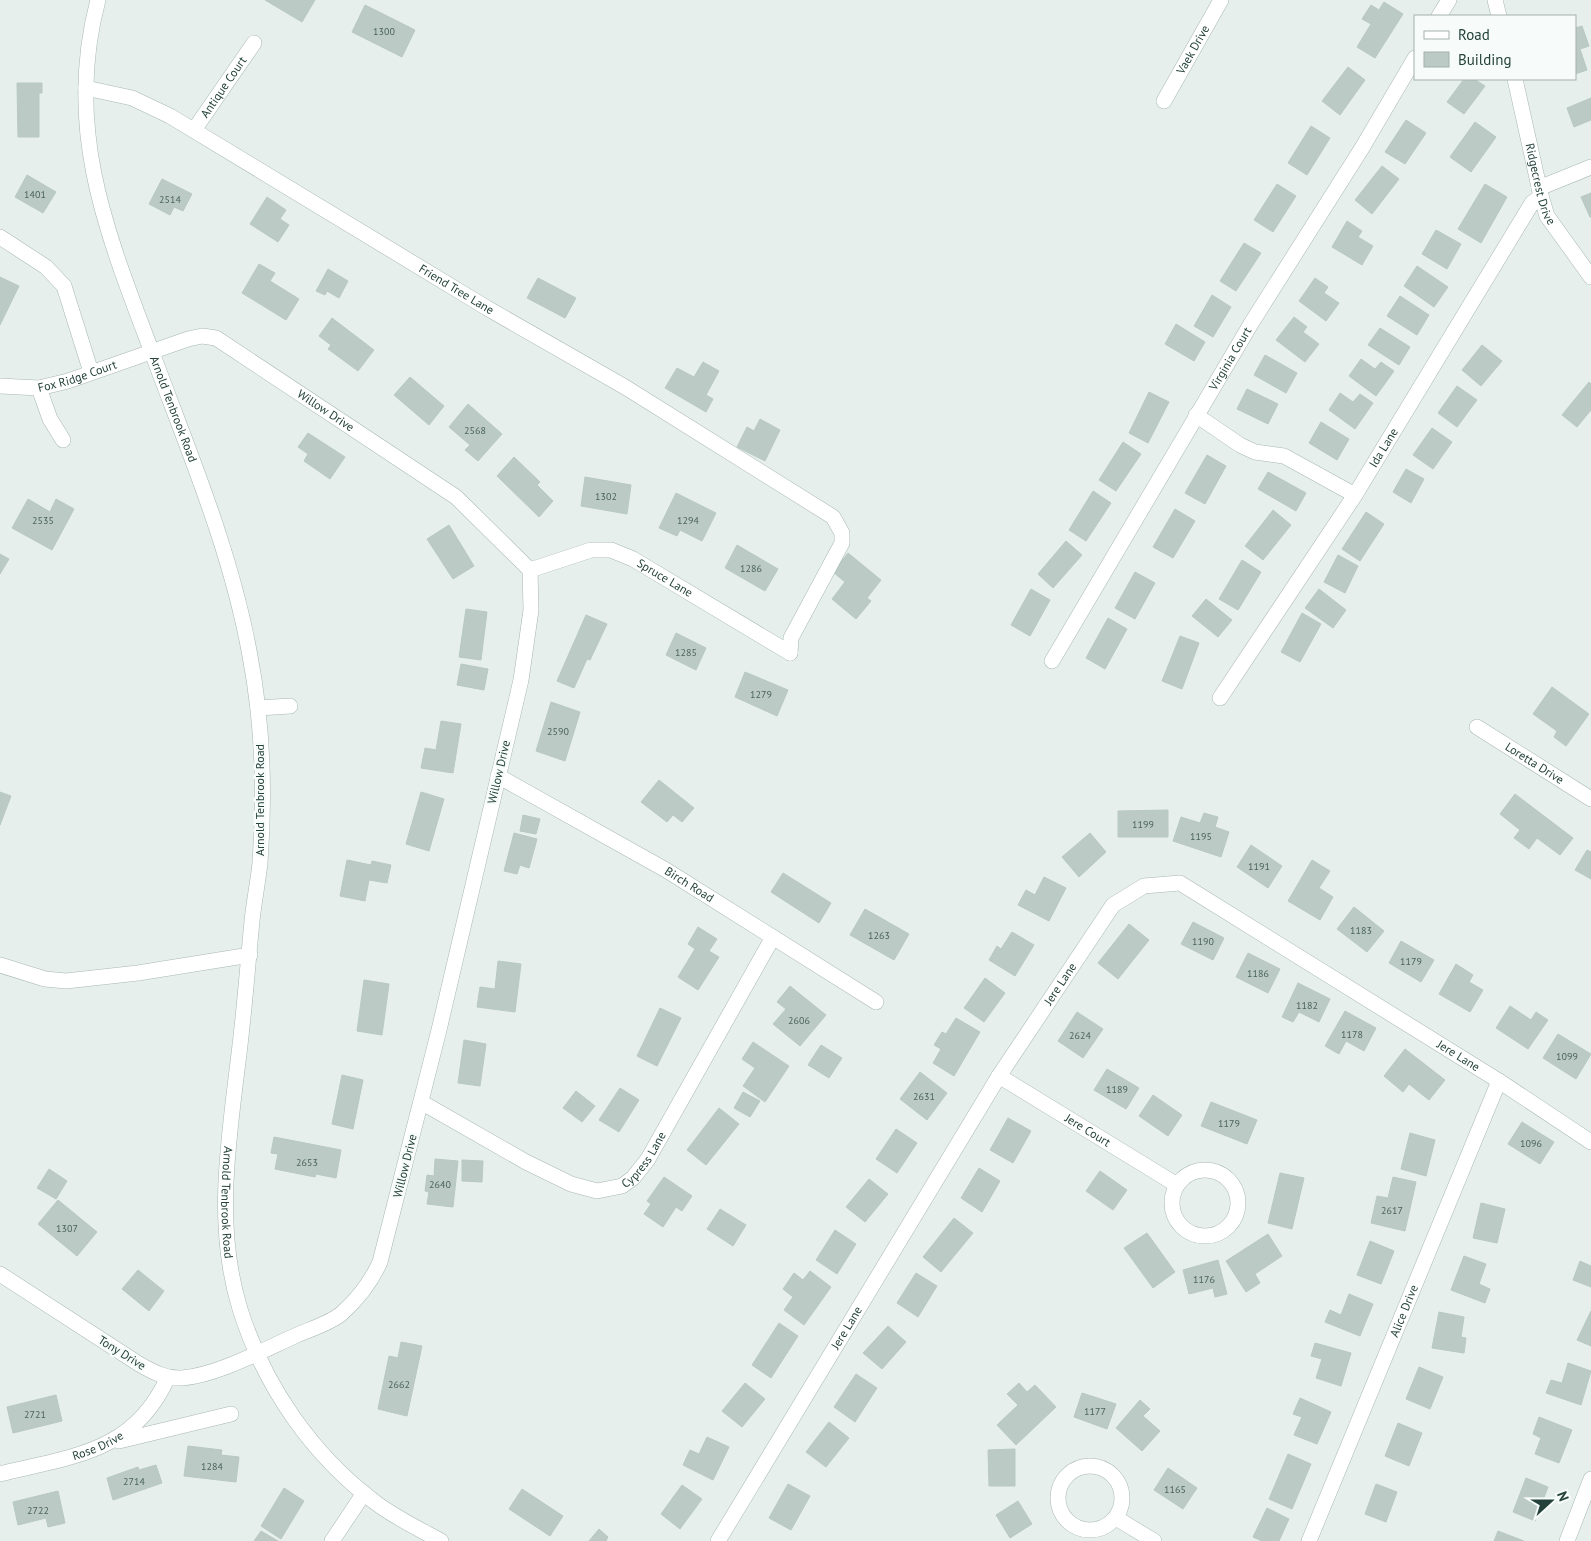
<svg xmlns="http://www.w3.org/2000/svg" width="1591" height="1541" font-family="'PT Sans',sans-serif">
  <style>
    .building { fill: #bbcac4; stroke: #b8c9c2 }
    .lines { fill: none; stroke-linecap: round; stroke-linejoin: round }
    .minor-casing { stroke: #a8b8b2; stroke-width: 16 }
    .minor { stroke: #fff; stroke-width: 15 }
    .labels { text-anchor: middle; stroke-width: 5; stroke-linejoin: round; paint-order: stroke }
    .number-label { font-size: 10px; fill: #4a645c }
    .street-label { font-size: 12px; fill: #24423a; stroke: #f7fbf9 }
  </style>
  <rect width="100%" height="100%" fill="#e6efeb"/>
  <path class="building" d="M265,0h50l-13,22z
    M1384,2l19,12 -28,44 -18,-11 14,-23 -9,-5 9,-14 8,5z
    M365,5l50,25 -13,27 -50,-25z
    M1582,26l7,20 -9,3 7,21 -12,4v-46z
    M1348,67l17,13 -25,35 -18,-14z
    M1464,79h10l11,7 -21,28 -17,-12z
    M17,83h25v10h-3v44h-21z
    M1591,98v22l-17,7 -7,-19z
    M1406,120l20,13 -21,31 -20,-12z
    M1475,122l21,15 -25,35 -21,-15z
    M1311,126l19,12 -23,37 -19,-12z
    M1382,166l17,13 -27,35 -17,-14z
    M27,175l29,17 -13,21 -28,-16z
    M162,179l30,15 -9,17 -9,-4 -4,8 -21,-11z
    M1277,184l19,12 -23,36 -19,-12z
    M1485,184l22,13 -26,46 -23,-14z
    M1591,193v24h-1l-9,-20z
    M267,197l19,13 -6,9 9,6 -11,17 -28,-18z
    M1347,221l15,10 -4,6 15,9 -11,19 -30,-18z
    M1436,230l25,14 -14,25 -25,-15z
    M1244,243l17,10 -25,38 -16,-10z
    M259,264l16,9 -5,8 29,18 -13,21 -44,-27z
    M1417,266l31,21 -14,20 -30,-21z
    M328,269l20,12 -9,17 -12,-7 -2,4 -9,-4z
    M0,277l19,9 -19,39z
    M538,278l38,20 -11,20 -38,-20z
    M1315,278l13,9 -4,6 15,10 -13,18 -27,-20z
    M1212,295l19,12 -18,30 -19,-11z
    M1400,296l29,19 -12,20 -30,-19z
    M1294,317l13,10 -4,5 16,12 -14,18 -29,-22z
    M332,318l42,32 -16,21 -30,-22 3,-4 -12,-9z
    M1176,324l29,18 -11,19 -29,-17z
    M1380,328l30,19 -11,18 -31,-20z
    M1482,345l20,16 -21,25 -19,-16z
    M1265,355l32,18 -11,20 -32,-18z
    M1361,359l14,10 6,-7 13,9 -18,25 -27,-20z
    M703,362l16,9 -13,24 7,4 -7,13 -41,-24 12,-20 17,9z
    M410,377l34,29 -15,19 -35,-30z
    M1589,382l2,2v26l-14,17 -15,-12z
    M1457,386l20,14 -20,27 -19,-14z
    M1247,389l31,15 -10,20 -31,-15z
    M1149,392l20,10 -21,41 -19,-10z
    M1340,393l13,9 7,-8 13,9 -18,26 -26,-19z
    M468,404l34,30 -24,27 -13,-11 5,-5 -21,-18z
    M760,419l20,11 -15,31 -28,-14 10,-20 7,4z
    M1321,422l28,17 -12,21 -28,-17z
    M1432,428l20,14 -19,27 -20,-14z
    M308,433l37,24 -15,22 -26,-18 4,-7 -10,-7z
    M1123,442l18,12 -25,37 -17,-11z
    M1207,455l19,11 -21,38 -20,-11z
    M514,457l26,25 -3,3 16,16 -14,16 -42,-41z
    M1406,469l18,10 -13,24 -18,-11z
    M1268,472l38,21 -10,18 -38,-22z
    M585,477l46,8 -4,29 -46,-8z
    M1093,491l18,12 -25,38 -17,-11z
    M676,493l40,20 -14,28 -22,-11 -3,6 -18,-8z
    M28,499l22,13 6,-13 18,10 -22,41 -40,-22z
    M1175,509l20,12 -22,37 -20,-11z
    M1273,510l18,15 -28,35 -18,-14z
    M1366,512l18,12 -24,37 -18,-12z
    M449,525l25,41 -21,13 -26,-40z
    M1066,541l16,14 -29,33 -15,-14z
    M737,545l41,24 -13,22 -40,-23z
    M848,553l33,27 -14,18 4,3 -15,18 -24,-20 13,-17 -12,-10z
    M0,554l9,5 -9,15z
    M1338,555l20,11 -13,27 -21,-11z
    M1242,560l19,12 -23,38 -19,-11z
    M1135,572l20,11 -20,36 -20,-11z
    M1031,589l19,11 -20,36 -19,-11z
    M1319,589l27,21 -13,18 -28,-20z
    M1206,599l26,21 -14,17 -26,-21z
    M466,609l21,3 -6,48 -22,-3z
    M1302,613l19,11 -21,38 -19,-10z
    M586,615l21,9 -17,36 -3,-1 -13,29 -17,-7z
    M1108,618l19,11 -22,40 -19,-11z
    M676,633l30,15 -10,22 -30,-15z
    M1180,636l19,7 -17,46 -20,-8z
    M461,664l27,5 -4,21 -27,-5z
    M745,672l43,18 -11,26 -42,-19z
    M1552,687l37,27 -23,32 -12,-9 3,-6 -24,-17z
    M551,702l29,10 -15,49 -29,-10z
    M441,721l20,3 -8,49 -32,-5 4,-20 11,2z
    M659,780l35,28 -12,14 -9,-7 -6,7 -26,-20z
    M0,792l11,4 -11,29z
    M421,792l23,7 -15,52 -23,-7z
    M1515,794l58,44 -13,17 -23,-17 -8,11 -15,-11 6,-8 -20,-16z
    M1168,810v27h-50v-26z
    M1204,813l14,4 -3,10 14,5 -8,25 -48,-16 8,-24 19,6z
    M523,815l17,4 -4,15 -16,-3z
    M514,833l23,6 -8,29 -9,-3 -3,9 -13,-3z
    M1090,833l16,19 -27,25 -17,-20z
    M1251,845l31,21 -14,22 -31,-21z
    M1587,850l4,2v27l-16,-9z
    M347,860l24,5 1,-4 19,4 -4,18 -18,-3 -4,21 -25,-5z
    M1312,860l18,11 -11,17 14,9 -13,23 -32,-19z
    M783,873l48,30 -12,20 -48,-31z
    M1044,877l22,11 -17,33 -31,-16 8,-15 9,5z
    M1354,907l30,24 -17,21 -30,-23z
    M865,909l44,25 -15,26 -44,-25z
    M1193,922l31,16 -11,22 -32,-16z
    M1129,924l20,16 -31,39 -20,-16z
    M698,927l19,12 -8,12 10,6 -21,33 -20,-13 17,-28 -7,-5z
    M1012,932l22,13 -19,31 -26,-16 8,-14 4,3z
    M1401,941l33,19 -13,22 -32,-19z
    M1248,953l32,16 -12,24 -32,-16z
    M498,961l23,3 -6,48 -38,-5 3,-20 15,2z
    M1456,964l17,11 -4,7 14,8 -13,22 -31,-18z
    M985,978l20,15 -21,29 -20,-14z
    M364,980l25,4 -7,51 -25,-4z
    M1298,983l32,16 -11,23 -20,-10 -6,10 -11,-5z
    M790,986l36,29 -26,31 -27,-22 13,-15 -9,-7z
    M1510,1006l21,14 5,-8 12,8 -20,29 -32,-21z
    M660,1008l21,10 -24,48 -20,-10z
    M1345,1011l31,17 -12,23 -18,-10 -7,13 -14,-8z
    M1077,1012l26,17 -20,29 -25,-17z
    M956,1018l24,14 -26,44 -21,-13 8,-14 -7,-4 8,-13 4,2z
    M1558,1034l33,20 -15,25 -33,-21z
    M464,1040l22,4 -6,42 -22,-3z
    M753,1042l36,24 -24,36 -22,-16 12,-18 -13,-9z
    M821,1045l21,13 -13,20 -21,-13z
    M1405,1049l40,31 -16,20 -20,-16 -6,8 -19,-16z
    M1107,1069l32,19 -13,21 -32,-19z
    M920,1072l27,21 -20,27 -27,-21z
    M342,1075l21,5 -10,49 -21,-5z
    M620,1088l19,12 -20,32 -20,-12z
    M576,1091l19,15 -13,16 -19,-14z
    M743,1092l17,9 -10,16 -16,-9z
    M1153,1095l29,20 -14,21 -29,-20z
    M1211,1102l46,18 -10,24 -46,-18z
    M719,1108l20,16 -33,41 -19,-15z
    M1008,1118l23,13 -18,32 -23,-13z
    M1522,1122l32,20 -14,22 -32,-20z
    M896,1129l21,14 -20,30 -21,-14z
    M1410,1133l25,7 -9,36 -25,-7z
    M274,1137l67,13 -5,28 -20,-4 -1,3 -40,-8 3,-15 -7,-1z
    M435,1159l23,2 -5,46 -26,-3 2,-12 -4,-1 2,-16 7,1z
    M462,1160l21,1 -1,21 -20,-1z
    M979,1168l21,13 -18,31 -21,-14z
    M49,1169l18,12 -11,18 -19,-11z
    M1100,1171l27,19 -14,20 -27,-19z
    M1280,1173l24,5 -12,51 -24,-6z
    M664,1177l28,19 -10,15 -6,-4 -13,20 -19,-13 7,-10 -4,-3z
    M1393,1177l23,5 -11,49 -34,-8 6,-27 11,2z
    M869,1179l19,15 -23,28 -19,-15z
    M58,1200l39,32 -20,24 -39,-32z
    M1481,1203l24,6 -8,34 -24,-5z
    M720,1209l26,16 -13,21 -26,-17z
    M954,1218l19,15 -32,39 -18,-15z
    M835,1230l21,14 -19,30 -21,-14z
    M1147,1233l28,39 -22,16 -29,-40z
    M1268,1234l14,22 -27,18 5,9 -14,9 -20,-31z
    M1370,1241l24,10 -13,33 -24,-9z
    M1464,1256l22,8 -7,20 11,5 -5,14 -34,-13z
    M1218,1260l9,34 -12,3 -2,-9 -24,6 -6,-24z
    M1580,1261l11,5v21l-18,-7z
    M138,1270l26,21 -15,20 -27,-22z
    M810,1271l21,16 -27,38 -20,-15 9,-13 -10,-8 11,-16 9,7z
    M916,1273l21,13 -19,31 -21,-14z
    M1349,1294l24,10 -13,32 -35,-14 5,-12 11,5z
    M1591,1311v35l-14,-6z
    M1439,1312l25,5 -3,20 5,1 -2,15 -32,-5z
    M779,1323l19,13 -27,42 -19,-13z
    M888,1326l18,16 -24,27 -19,-16z
    M401,1342l21,4 -15,70 -29,-7 11,-53 9,2z
    M1315,1343l36,10 -10,33 -25,-8 6,-19 -11,-3z
    M1568,1363l23,8 -10,34 -35,-12 5,-13 11,3z
    M1419,1367l24,10 -13,32 -24,-10z
    M856,1374l21,14 -22,34 -21,-15z
    M745,1383l20,16 -23,28 -20,-16z
    M1019,1383l8,9 8,-7 21,22 -40,38 -19,-20 21,-20 -11,-11z
    M1082,1393l34,11 -9,25 -33,-12z
    M56,1395l6,26 -49,12 -6,-26z
    M1300,1398l31,14 -14,32 -23,-9 8,-18 -9,-3z
    M1140,1400l10,9 -7,7 17,15 -18,20 -26,-23z
    M1539,1417l33,13 -13,33 -24,-9 6,-16 -8,-4z
    M829,1422l20,16 -23,29 -20,-15z
    M1398,1423l24,10 -13,33 -24,-10z
    M707,1437l22,10 -16,33 -30,-15 7,-15 9,4z
    M188,1446l34,4 -1,5 18,2 -3,25 -52,-6z
    M1015,1449v37h-26l-1,-36z
    M1288,1454l23,10 -19,45 -23,-10z
    M156,1465l6,18 -49,17 -6,-22 31,-11 1,3z
    M1168,1468l29,20 -14,21 -29,-19z
    M1526,1478l22,9 -13,34 -22,-9z
    M788,1484l22,12 -19,34 -22,-12z
    M1376,1484l21,8 -11,30 -21,-8z
    M682,1485l20,14 -22,30 -19,-15z
    M284,1488l20,13 -23,38 -20,-13z
    M522,1489l41,27 -13,20 -41,-27z
    M58,1491l7,32 -17,4 -2,-9 -28,7 -5,-23z
    M1018,1501l14,23 -22,14 -14,-23z
    M1267,1508l22,11 -10,22h-17l-9,-4z
    M599,1529l9,8 -2,4h-17z
    M261,1531l17,10h-24z
    M1498,1531l26,10h-30z"/>
  <g class="lines">
    <g class="minor-casing">
      <g id="minor">
        <path id="s1" d="M98,0c-34,127 8,231 52,347 37,101 81,202 100,309 13,68 15,138 10,207 -2,19 -6,38 -8,58 -4,41 -7,82 -12,124 -10,88 -27,177 0,264 24,77 72,146 136,194 20,15 43,26 65,38"/>
        <path d="M1495,0l4,16"/>
        <path d="M1439,16l10,-16"/>
        <path id="s2" d="M1515,79l26,117 6,20 44,61"/>
        <path id="s3" d="M86,88l46,10 38,18 317,192 138,79 208,130 9,16v10l-51,95 -1,15"/>
        <path id="s4" d="M1164,101l57,-101"/>
        <path id="s5" d="M194,130l60,-87"/>
        <path d="M1539,188l52,-21"/>
        <path d="M0,237l46,30 18,19 27,86"/>
        <path id="s6" d="M0,386l39,2 29,-7 120,-42 14,-3 14,2 240,159 74,73 1,40 -10,70 -82,350 -59,232c-9,20 -22,37 -39,52 -11,9 -30,15 -44,21 -34,15 -79,40 -115,43 -16,1 -29,-6 -43,-14l-139,-90"/>
        <path d="M39,388l11,31 13,21"/>
        <path d="M1196,415l44,30 15,7 29,4 71,39"/>
        <path id="s7" d="M530,570l61,-20h20l22,9 157,94"/>
        <path id="s8" d="M1052,661l200,-339 110,-174 53,-90"/>
        <path id="s9" d="M1220,698l135,-203 177,-292 9,-7"/>
        <path d="M258,708l32,-2"/>
        <path id="s10" d="M1477,727l114,72"/>
        <path id="s11" d="M498,776l168,94 210,132"/>
        <path d="M0,965l45,14 21,2 72,-8 112,-18"/>
        <path id="s12" d="M999,1076l178,109"/>
        <path id="s13" d="M421,1102l105,60 45,22 26,7 25,-5 11,-8 15,-19 125,-222"/>
        <circle cx="1205" cy="1203" r="33"/>
        <path d="M119,1441l112,-27"/>
        <circle cx="1090" cy="1498" r="32"/>
        <path id="s14" d="M0,1474c72,-18 134,-21 168,-97"/>
        <path d="M1116,1518l38,23"/>
        <path d="M332,1541l32,-48"/>
        <path id="s15" d="M718,1541l281,-465 114,-171 31,-19 36,-3 319,198 92,61"/>
        <path id="s16" d="M1309,1541l190,-460"/>
        <path d="M1567,1541l24,-62"/>
      </g>
    </g>
    <use href="#minor" class="minor"/>
  </g>
  <g class="labels">
    <g class="number-label">
      <text x="384" y="35">1300</text>
      <text x="35" y="198">1401</text>
      <text x="170" y="203">2514</text>
      <text x="475" y="434">2568</text>
      <text x="606" y="500">1302</text>
      <text x="43" y="524">2535</text>
      <text x="688" y="524">1294</text>
      <text x="751" y="572">1286</text>
      <text x="686" y="656">1285</text>
      <text x="761" y="698">1279</text>
      <text x="558" y="735">2590</text>
      <text x="1143" y="828">1199</text>
      <text x="1201" y="840">1195</text>
      <text x="1259" y="870">1191</text>
      <text x="1361" y="934">1183</text>
      <text x="879" y="939">1263</text>
      <text x="1203" y="945">1190</text>
      <text x="1411" y="965">1179</text>
      <text x="1258" y="977">1186</text>
      <text x="1307" y="1009">1182</text>
      <text x="799" y="1024">2606</text>
      <text x="1352" y="1038">1178</text>
      <text x="1080" y="1039">2624</text>
      <text x="1567" y="1060">1099</text>
      <text x="1117" y="1093">1189</text>
      <text x="924" y="1100">2631</text>
      <text x="1229" y="1127">1179</text>
      <text x="1531" y="1147">1096</text>
      <text x="307" y="1166">2653</text>
      <text x="440" y="1188">2640</text>
      <text x="1392" y="1214">2617</text>
      <text x="67" y="1232">1307</text>
      <text x="1204" y="1283">1176</text>
      <text x="399" y="1388">2662</text>
      <text x="1095" y="1415">1177</text>
      <text x="35" y="1418">2721</text>
      <text x="212" y="1470">1284</text>
      <text x="134" y="1485">2714</text>
      <text x="1175" y="1493">1165</text>
      <text x="38" y="1514">2722</text>
    </g>
    <g class="street-label">
      <text dy="4" stroke="none"><textPath href="#s4" startOffset="59">Vaek Drive</textPath></text>
      <text dy="4" stroke="none"><textPath href="#s5" startOffset="52">Antique Court</textPath></text>
      <text dy="4" stroke="none"><textPath href="#s2" startOffset="108">Ridgecrest Drive</textPath></text>
      <text dy="4" stroke="none"><textPath href="#s3" startOffset="424">Friend Tree Lane</textPath></text>
      <text dy="4" stroke="none"><textPath href="#s8" startOffset="351">Virginia Court</textPath></text>
      <text dy="4" stroke="none"><textPath href="#s6" startOffset="79">Fox Ridge Court</textPath></text>
      <text dy="4" stroke="none"><textPath href="#s1" startOffset="424">Arnold Tenbrook Road</textPath></text>
      <text dy="4" stroke="none"><textPath href="#s6" startOffset="356">Willow Drive</textPath></text>
      <text dy="4" stroke="none"><textPath href="#s9" startOffset="299">Ida Lane</textPath></text>
      <text dy="4" stroke="none"><textPath href="#s7" startOffset="145">Spruce Lane</textPath></text>
      <text dy="4" stroke="none"><textPath href="#s10" startOffset="68">Loretta Drive</textPath></text>
      <text transform="translate(499 772) rotate(-77)" y="4">Willow Drive</text>
      <text transform="translate(260 800) rotate(-90)" y="4">Arnold Tenbrook Road</text>
      <text dy="4" stroke="none"><textPath href="#s11" startOffset="220">Birch Road</textPath></text>
      <text dy="4" stroke="none"><textPath href="#s15" startOffset="654">Jere Lane</textPath></text>
      <text dy="4" stroke="none"><textPath href="#s15" startOffset="1149">Jere Lane</textPath></text>
      <text dy="4" stroke="none"><textPath href="#s12" startOffset="104">Jere Court</textPath></text>
      <text dy="4" stroke="none"><textPath href="#s13" startOffset="258">Cypress Lane</textPath></text>
      <text transform="translate(405 1166) rotate(-76)" y="4">Willow Drive</text>
      <text dy="4" stroke="none"><textPath href="#s1" startOffset="1232">Arnold Tenbrook Road</textPath></text>
      <text dy="4" stroke="none"><textPath href="#s16" startOffset="249">Alice Drive</textPath></text>
      <text dy="4" stroke="none"><textPath href="#s15" startOffset="249">Jere Lane</textPath></text>
      <text transform="translate(122 1353) rotate(32)" y="4">Tony Drive</text>
      <text dy="4" stroke="none"><textPath href="#s14" startOffset="102">Rose Drive</textPath></text>
    </g>
  </g>
  <rect x="1414" y="15" width="162" height="65" fill="#f7fbf9" stroke="#a3b1ad"/>
  <rect x="1424" y="31" width="25" height="8" fill="#ffffff" stroke="#a3b1ad"/>
  <text x="1458" y="40" font-size="15" fill="#24423a">Road</text>
  <rect x="1424" y="52" width="25" height="15" fill="#bbcac4" stroke="#a3b1ad"/>
  <text x="1458" y="65" font-size="15" fill="#24423a">Building</text>
  <g transform="translate(1551 1501) rotate(69)" stroke="#f7fbf9" stroke-width="4" paint-order="stroke">
  <path d="M0-4L9 19L0 12L-9 19Z" fill="#24423a"/>
  <text y="-8" font-size="14" font-weight="bold" text-anchor="middle" fill="#24423a">N</text>
  </g>
</svg>
